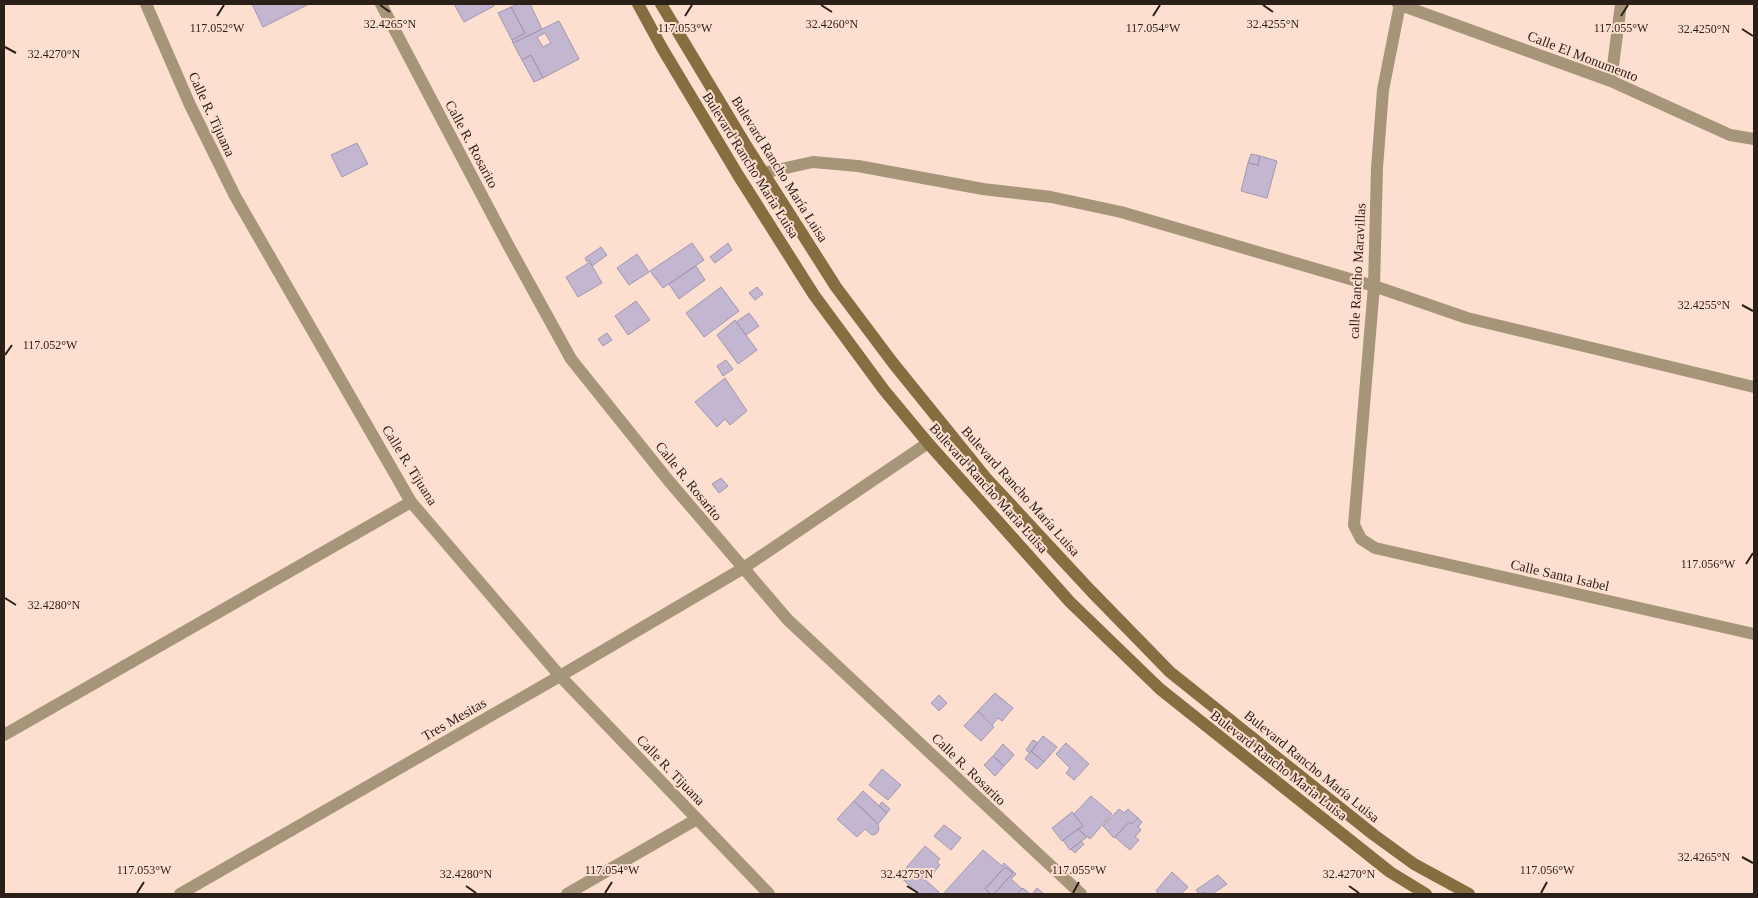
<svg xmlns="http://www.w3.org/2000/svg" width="1758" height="898" font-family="Georgia,serif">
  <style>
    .building { fill: #c3b6d1; stroke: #a396b0; fill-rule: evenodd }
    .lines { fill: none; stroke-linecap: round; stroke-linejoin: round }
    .street { stroke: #a69578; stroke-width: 12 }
    .secondary { stroke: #866e41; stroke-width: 12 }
    .ticks { fill: none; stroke: #2a1f19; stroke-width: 2 }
    .labels { text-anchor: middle; stroke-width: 4; stroke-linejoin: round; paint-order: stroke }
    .street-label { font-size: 14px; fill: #2a1f19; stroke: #fddfcf }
    .ticks-label { font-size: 12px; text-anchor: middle; fill: #2a1f19; stroke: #fddfcf; stroke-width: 4; stroke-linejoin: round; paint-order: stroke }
  </style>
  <rect width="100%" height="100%" fill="#fddfcf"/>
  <path class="building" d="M252,4h57l-46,23z
    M454,4h39l1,2 -30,16z
    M518,4h12l12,25 -29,14 -1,-3 13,-7 -14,-26z
    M511,7l14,26 -13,7 -14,-27z
    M559,21l20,38 -36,19 -12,-23 -9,5 -9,-17zM545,33l6,10 -8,4 -6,-10z
    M531,55l12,23 -9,4 -12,-22z
    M357,143l11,21 -26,13 -11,-22z
    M1251,154l9,2 -2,9 -10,-2z
    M1260,156l17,5 -10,37 -26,-7 7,-28 10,2z
    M692,243l12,17 -41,28 -13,-17z
    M728,243l4,7 -17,13 -5,-6z
    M601,247l6,8 -15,11 -3,-6 -2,2 -2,-4z
    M637,254l12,18 -20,13 -12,-17z
    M590,262l12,21 -24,14 -12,-20z
    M696,266l9,14 -26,19 -10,-15z
    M721,287l18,24 -35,26 -18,-24z
    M757,287l6,7 -8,6 -6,-7z
    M636,301l14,19 -22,15 -13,-19z
    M749,313l10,13 -13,9 -10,-13z
    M735,320l22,30 -19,14 -21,-29z
    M607,333l5,7 -9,6 -5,-7z
    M726,360l7,9 -10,7 -6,-10z
    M725,378l22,33 -17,14 -5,-6 -8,8 -22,-25z
    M721,478l7,8 -9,7 -7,-9z
    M995,693l18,15 -11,13 -4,-3 -6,7 -14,-14z
    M939,695l8,8 -8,8 -8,-8z
    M978,711l16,16 -13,14 -17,-15z
    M1043,736l14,11 -13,15 -13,-11z
    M1033,740l5,3 -8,10 -4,-3z
    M1066,743l23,21 -15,16 -8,-7 4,-5 -14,-14z
    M1003,744l11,11 -10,11 -11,-10z
    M1031,751l13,11 -7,7 -12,-10z
    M993,756l11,10 -9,10 -11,-11z
    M882,769l19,16 -13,15 -19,-15z
    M863,791l24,22 -9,11 -24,-23z
    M1091,796l21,18 -22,25 -12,-10 5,-3 -9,-12z
    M854,801l24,23 1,6 -3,4 -4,1 -7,-6 -8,8 -20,-18z
    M882,802l8,7 -3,4 -8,-7z
    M1119,809l5,4 4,-4 10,9 -6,6 -3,-2 -15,16 -11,-12z
    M1072,812l11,14 -21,15 -10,-13z
    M1138,818l4,4 -4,5 3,3 -6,7 4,3 -9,10 -15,-13 14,-15 3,2z
    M944,825l17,13 -10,12 -17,-14z
    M1078,829l9,8 -17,13 -7,-10z
    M1081,841l3,3 -9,9 -4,-4z
    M925,846l15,13 -3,3 3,3 -9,11 -4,-3 -4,5 16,14 -2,2h-18l-20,-18z
    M983,850l19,16 2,-3 12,11 -5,5 11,10 -5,5h-23l19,-21 -8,-6 -20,22 6,5h-48z
    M1005,867l8,6 -19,21h-3l-6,-5z
    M1172,872l16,15 -7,7h-22l-3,-3z
    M1218,875l9,9 -15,10h-5l-2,-2 -6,2 -3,-4z
    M1023,888l7,6h-13z
    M1037,888l7,6h-12z"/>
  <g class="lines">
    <path class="street" d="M146,4l44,101 45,91 176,306 149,174 209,218
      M381,4l126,239 64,116 97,121 120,140 293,274
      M1398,4l213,77 119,54 24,4
      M1400,4l-17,86 -6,78 -3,118 -20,239 7,14 14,9 379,86
      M1611,81l10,-77
      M763,173l50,-11 45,4 125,23 68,8 70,15 253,74 93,32 287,69
      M4,735l407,-233
      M180,894l380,-218 182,-107 186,-126
      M567,894l130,-75"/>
    <path class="secondary" d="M638,4l24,44 76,127 76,120 70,95 44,53 142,159 90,87 230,183 36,22
      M661,4l86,143 89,140 57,76 93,115 105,113 79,81 204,163 40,29 55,30"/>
  </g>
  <path class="ticks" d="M380,5l10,7M821,5l11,7M1263,5l10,7M217,16l7,-11M685,16l7,-11M1153,16l7,-11M1621,16l7,-11M1742,29l11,7M5,47l11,6M1742,305l11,6M5,355l7,-10M1746,564l7,-11M5,598l11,7M1742,857l11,6M466,886l10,7M907,886l11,7M1349,886l10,7M137,893l7,-11M605,893l7,-11M1073,893l6,-11M1541,893l6,-11"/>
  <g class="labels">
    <g class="street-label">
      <text transform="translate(1583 56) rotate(21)" y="5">Calle El Monumento</text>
      <text transform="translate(212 114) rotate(65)" y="5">Calle R. Tijuana</text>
      <text transform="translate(472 144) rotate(62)" y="5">Calle R. Rosarito</text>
      <text transform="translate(751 165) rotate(58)" y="5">Bulevard Rancho Maria Luisa</text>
      <text transform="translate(780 169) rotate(58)" y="5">Bulevard Rancho María Luisa</text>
      <text transform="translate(1357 271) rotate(-87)" y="5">calle Rancho Maravillas</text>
      <text transform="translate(410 465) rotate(58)" y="5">Calle R. Tijuana</text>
      <text transform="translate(689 481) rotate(51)" y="5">Calle R. Rosarito</text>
      <text transform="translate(989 488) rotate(48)" y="5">Bulevard Rancho Maria Luisa</text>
      <text transform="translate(1021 491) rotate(48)" y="5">Bulevard Rancho María Luisa</text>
      <text transform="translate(1560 575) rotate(13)" y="5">Calle Santa Isabel</text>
      <text transform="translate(454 719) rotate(-30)" y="5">Tres Mesitas</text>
      <text transform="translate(1279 765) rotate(38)" y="5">Bulevard Rancho Maria Luisa</text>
      <text transform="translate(1312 766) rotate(39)" y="5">Bulevard Rancho María Luisa</text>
      <text transform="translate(969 769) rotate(44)" y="5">Calle R. Rosarito</text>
      <text transform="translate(671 770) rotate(46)" y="5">Calle R. Tijuana</text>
    </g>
  </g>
  <g class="ticks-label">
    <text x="390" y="28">32.4265°N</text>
    <text x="1273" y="28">32.4255°N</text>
    <text x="832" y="28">32.4260°N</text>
    <text x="217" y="32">117.052°W</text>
    <text x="685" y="32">117.053°W</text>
    <text x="1153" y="32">117.054°W</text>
    <text x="1621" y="32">117.055°W</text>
    <text x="1704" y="33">32.4250°N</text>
    <text x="54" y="58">32.4270°N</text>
    <text x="1704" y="309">32.4255°N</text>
    <text x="50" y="349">117.052°W</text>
    <text x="1708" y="568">117.056°W</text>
    <text x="54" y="609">32.4280°N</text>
    <text x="1704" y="861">32.4265°N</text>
    <text x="144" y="874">117.053°W</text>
    <text x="612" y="874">117.054°W</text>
    <text x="1079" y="874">117.055°W</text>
    <text x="1547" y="874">117.056°W</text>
    <text x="466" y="878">32.4280°N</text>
    <text x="907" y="878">32.4275°N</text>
    <text x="1349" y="878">32.4270°N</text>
  </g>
  <rect width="1758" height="898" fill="none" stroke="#2a1f19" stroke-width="10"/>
</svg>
